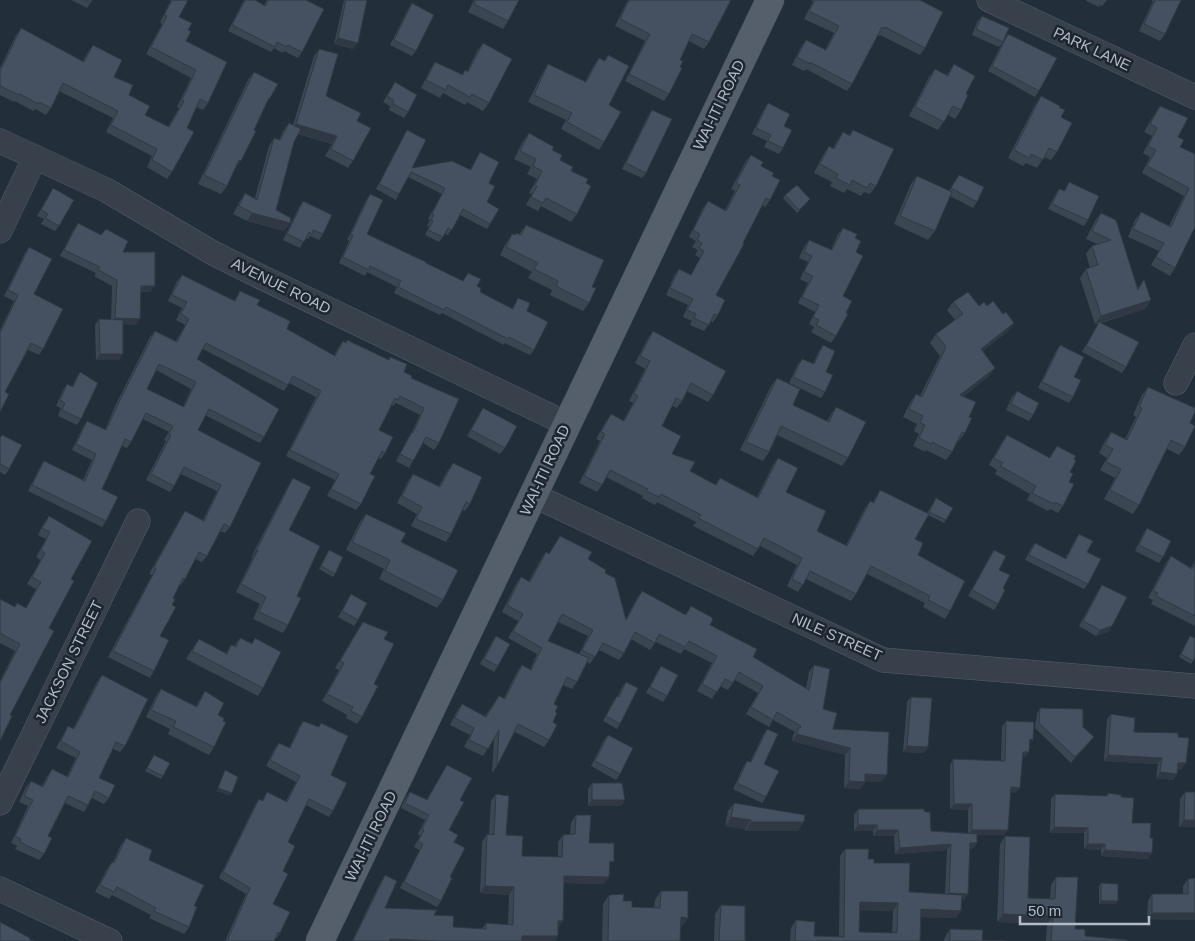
<svg xmlns="http://www.w3.org/2000/svg" width="1195" height="941" font-family="Arial,sans-serif">
  <style>
    .lines { fill: none; stroke-linecap: round; stroke-linejoin: round }
    .minor-casing { stroke: #555e69; stroke-width: 25 }
    .major-casing { stroke: #404954; stroke-width: 29 }
    .minor { stroke: #37404b; stroke-width: 24 }
    .major { stroke: #555f6b; stroke-width: 28 }
    .wall { fill: #3b4653; fill-rule: evenodd }
    .shaded-wall { fill: #303943 }
    .building { fill: #455160; stroke: #303943; fill-rule: evenodd }
    .labels { text-anchor: middle; stroke-width: 5; stroke-linejoin: round; paint-order: stroke }
    .street-label { font-size: 15px; fill: #b3bbc7; stroke: #1c2530 }
  </style>
  <rect width="100%" height="100%" fill="#232e3b"/>
  <g class="lines">
    <g class="minor-casing">
      <path id="minor" d="M989,0l206,97
        M0,141l106,49 107,63 44,22 310,149
        M0,231l35,-74
        M1176,383l19,-38
        M533,495l350,165 312,26
        M0,803l138,-282
        M0,889l110,52"/>
    </g>
    <g class="major-casing">
      <path id="major" d="M320,941l450,-941"/>
    </g>
    <use href="#minor" class="minor"/>
    <use href="#major" class="major"/>
  </g>
  <path class="wall" d="M71,0h21l-5,8z
    M171,0h17l-9,17 9,13 -2,11 22,62 -5,7 -7,-3 -9,21 -15,44 -5,7 -20,-12 5,-11 -46,-24 7,-14 -54,-27 -8,17 -5,7 -11,-6 -2,2 -18,-10 -1,1 -14,-7v-27l16,-33 5,-7 62,33 5,-9 5,-7 21,32 31,38 23,12 11,-19 -2,-1 14,-29 -45,-24 16,-30 -2,-2z
    M244,0h11l9,5 3,-5h39l-4,52 -4,6 -14,-7 -1,2 -9,-5 -3,4 -43,-21z
    M344,0h23l-14,49 -19,-5z
    M474,0h45l-11,21 -5,8 -35,-17z
    M628,0h103l-22,42 -5,7 -15,-8 -9,19v7l-11,27 -5,7 -39,-20 20,-40 -30,-15z
    M811,0h109l5,48 -5,7 -40,-20 -1,1 -1,-1 -26,49 -5,7 -41,-22 -2,2 -12,-6 9,-18 5,-7 19,10 9,-17 -30,-14 9,-18z
    M1086,0h21l-5,6 -2,-1 -1,2 -13,-6z
    M1151,0h30l-16,34 -5,7 -21,-10 14,-30z
    M412,3l4,48 -4,5 -22,-11 18,-36z
    M982,16l21,26 -4,5 -27,-12 5,-13z
    M1008,34l31,57 -4,6 -47,-26 16,-31z
    M483,43l6,60 -6,8 -16,-9 -2,3 -22,-12 -3,5 -19,-10 9,-18 5,-8 27,12 3,-4 2,2 10,-21z
    M319,49l7,47 31,25 -4,40 -5,7 -23,-12 7,-12 -34,-10 -4,8 -18,68 14,13 -6,8 -37,-10 -14,-7 7,-13 5,-8 10,5 14,-52 5,-8 5,2 4,-9 6,-8 4,2 21,-69z
    M608,55l1,50 -5,37 -5,8 -38,-21 5,-9 -38,-18 15,-30 5,-8 37,18 9,-17 5,-7 5,3z
    M954,64l12,30 -5,16 -6,9 -7,-4 -10,15 -29,-14 20,-39 6,-8 12,6z
    M254,72l16,26 -6,9 -29,62h-1l-7,17 -6,8 -23,-10 50,-104z
    M395,82l13,30 -4,6 -15,-8 1,-4 -7,-4z
    M1041,96l20,21 -4,35 -6,8 -7,-3 -7,11 -11,-5 -3,3 -15,-8 27,-53z
    M768,103l16,23 -1,22 -4,6 -15,-7 3,-6 -15,-7 12,-25z
    M1160,106l18,31 2,10 15,7 -20,114 -5,8 -19,-11 8,-14 -31,-14 7,-17 6,-8 28,14 15,-30 -42,-23 8,-16 -7,-4 9,-17 -8,-4 11,-19z
    M652,110l-6,63 -4,5 -20,-9 26,-53z
    M407,130l5,38 58,2 7,-13 3,-5 9,31 -2,19 3,22 -3,5 -27,-14 -12,20 -3,-1 -6,8 -14,-7 4,-9h-2l3,-6 -2,-1 14,-25 -34,-17 -9,17 -3,6 -20,-11 28,-54z
    M853,130l23,56 -6,8 -6,-2 -3,4 -14,-7 -3,4 -14,-7 2,-4 -18,-9 9,-18 6,-9 4,2 4,-7 6,-9 6,3z
    M529,133l23,17 8,10 26,23 -9,31 -6,8 -30,-16 -3,5 -12,-6 6,-11 -3,-1 8,-14 -10,-5 4,-7 -17,-8 9,-18z
    M751,155l10,11 11,10 -2,24 -5,7 -3,-2 -46,90 2,20 -5,7 -2,-1 -7,10 -14,-6 2,-4 -9,-4 5,-12 -22,-10 8,-19 5,-7 12,6 9,-17 -5,-3 3,-5 -6,-3 4,-6 -7,-4 14,-29 5,-7 17,9 10,-19 -4,-2 15,-28z
    M959,175l18,27 -4,6 -23,-12 -15,35 -7,9 -34,-16 17,-40 6,-8 32,15z
    M1069,182l19,38 -4,6 -36,-17 7,-14 4,-6 5,2z
    M53,188l6,38 -4,5 -14,-7 3,-5 -7,-3z
    M370,194l-3,40 96,47 5,-8 9,13 3,6 32,17 6,-11 9,13 7,39 -4,5 -25,-12 -1,2 -62,-32 -2,2 -46,-22 3,-6 -30,-15 -2,4 -26,-13 10,-22 -2,-1 19,-40z
    M785,195l23,7 -11,11 -14,-15z
    M303,201l20,33 -4,6 -9,-4 -2,3 -3,-1 -5,10 -17,-8 16,-33z
    M1101,213l37,75 6,-9 7,21 -6,9 -44,14 25,44 -4,6 -40,-21 16,-28h-3l-15,-46 6,-9 4,-1 -4,-14 6,-8 5,-2 -11,-5 9,-18z
    M78,223l45,29 27,40h-9l-5,33 -13,-1 -4,36h-23l-1,-35 4,-6 12,1 1,-34 -18,-10 2,-3 -36,-17 14,-27z
    M526,225l66,62 -3,16 -6,8 -33,-16 2,-5 -24,-12 4,-6 -32,-17 6,-12 6,-9 3,1 4,-1z
    M843,228l12,10 1,14 -13,44 3,17 -10,23 -5,7 -20,-11 3,-5 -5,-3 6,-12 -17,-9 10,-20 -8,-4 8,-17 -9,-4 5,-11 5,-7 22,10 7,-16z
    M29,247l5,47 9,55 -4,6 -11,-5 -23,42 -5,20v-82l14,-29 -10,-5 21,-43z
    M182,275l52,26 6,-10 47,38 47,27 4,-8 5,-7 3,2 1,-3 41,20 2,-3 14,15 7,6 28,65 -5,7 -11,-7 -10,18 -4,7 -13,-7 12,-23 4,-6 8,-17 -24,-12 -3,3 -2,-1 -12,25 6,23 -4,6 -3,-1 -8,16 -9,30 -5,6 -29,-14 8,-16 -49,-24 30,-59 -27,-14 -5,8 -81,-42 -6,10 67,78 -4,6 -55,-28 -7,15 63,33 -31,64 -5,6 -5,-2 -13,25 -5,6 -7,-3 -10,20 -4,6h-2l-6,13 -1,7 -12,31 -6,35 -4,7 -42,-21 44,-82 -3,-1 32,-57 4,-6 18,9 14,-29 -36,-17 -7,12 -4,6 -24,-12 20,-39 -2,-1 5,-8 -26,-13 -12,23 -4,6 -5,-2 -20,43 4,32 -4,6 -74,-36 12,-24 4,-6 39,19 9,-20 -20,-10 11,-23 4,-6 18,9 10,-24 35,-69 5,-6 21,10 9,-16 -9,-5 6,-12 -14,-7 9,-20zM156,370l35,19 -8,18 -36,-18z
    M953,302l26,4h8l16,8 11,9 -6,8 -25,20 12,17 -6,8 -25,20 5,21 -4,16 -7,9 -1,-1 -5,11 -6,8 -20,-10 -1,2 -12,-6 6,-12 -5,-3 3,-7 -14,-7 7,-14 6,-9 4,2 20,-40 -10,-13 6,-9 19,-14 -8,-10z
    M653,331l60,64 -5,7 -21,-11 -5,10 -5,7 -5,-2 -10,20 10,28 18,17 25,14 5,-7 37,19 16,-32 5,-7 8,34 31,39 29,14 19,-37 5,-7 3,1 7,-12 47,23 9,-15 10,22 -2,3 -16,-8 -13,24 3,16 32,56 -5,8 -22,-12 2,-4 -58,-29 -11,20 -5,7 -45,-22 -8,13 -11,-6 10,-21 -37,-19 -7,10 -60,-30 3,-4 -39,-20 -2,3 -13,-7 1,-2 -37,-19 -4,8 -5,7 -18,-9 21,-42 -4,-2 10,-18 5,-7 12,7 10,-18 -4,-2 16,-32 -10,-6 13,-25z
    M823,345l3,27 -1,20 -4,6 -32,-15 9,-19 4,-5 11,5 6,-13z
    M1060,345l14,32 -1,20 -4,6 -31,-15 18,-37z
    M80,372l1,47 -4,6 -19,-9 3,-8 -5,-2 7,-16 4,-6 5,3 4,-9z
    M777,378l16,27 34,16 3,-5 6,-9 12,51 -6,8 -65,-31 -8,17 -6,9 -23,-11 31,-64z
    M1148,387l42,36 -5,24 -6,8 -12,-6 -28,56 -6,9 -29,-15 11,-21 -15,-8 7,-12 -8,-5 6,-12 6,-9 14,7 11,-22 -3,-2 9,-20z
    M1017,391l16,24 -4,6 -23,-11 6,-13z
    M483,408l22,40 -5,6 -33,-18 12,-22z
    M1007,435l42,23 8,-12 17,13 -4,13 -1,10 -6,24 -5,7 -8,-4 -2,2 -21,-11 3,-6 -35,-20 2,-4 -8,-5 13,-23z
    M0,437l9,32 -4,6 -5,-3z
    M453,463l17,41 -5,7 -2,-1 -12,24 -5,8 -35,-16 6,-12 -20,-11 11,-22 5,-7 26,12 9,-16z
    M293,478l-4,52 8,66 -9,29 -5,8 -30,-14 7,-15 -24,-12 17,-35h-2l37,-71z
    M366,514l35,28 42,58 -6,8 -58,-29 5,-10 -38,-19 14,-28z
    M49,516l22,63 -61,136 -10,26v-60l15,-30 -15,-8v-44l14,8 3,-4 9,5 10,-19 -9,-5 14,-24 -5,-3 10,-18 -8,-4 6,-12z
    M1147,528l16,29 -4,6 -24,-12 8,-17z
    M1079,534l9,50 -4,5 -59,-29 6,-12 4,-5 30,16 10,-19z
    M560,536l45,37 21,46 11,-21 5,-7 43,24 6,-9 19,19 43,32 53,32 3,-17 5,-7 9,44 10,20 49,53 -17,-1 -5,8 -16,-1 1,-33 -53,-14 1,-6 2,-3 -22,-12 -4,7 -23,-13 12,-21 -23,-13 -7,10 -8,-4 -8,13 -15,-8 15,-28 -28,-14 -3,5 -25,-12 -6,8 -19,-11 -7,14 -5,7 -20,-10 -9,14 -3,-2 -10,20 -5,7 -9,-4 -9,19 1,8 -6,28 -5,7 -29,-15 -18,34 -5,7 2,-34 -11,17 -19,-9 6,-12 -20,-10 7,-14 5,-7 23,12 14,-20 5,2 13,-26 5,-7 8,5 7,-16 -29,-16 10,-17 -16,-9 14,-28 5,-7 8,4 12,-22 5,-7 3,2zM558,622l30,14 -9,18 -31,-13z
    M329,550l6,24 -2,3 -14,-8z
    M994,550l9,38 -5,16 -4,6 -26,-14 22,-40z
    M1171,556l20,12 4,-8v66l-44,-22 2,-4 -5,-2 18,-35z
    M1102,585l10,41 -4,6 -12,4 -17,-10 19,-35z
    M351,594l7,26 -4,6 -16,-9z
    M363,622l21,17 -10,45 -12,33 -5,7 -11,-6 1,-3 -25,-14 17,-31 -4,-2 23,-39z
    M496,636l2,30 -4,6 -14,-8 12,-22z
    M1190,636l3,25 -2,3 -12,-7z
    M240,638l12,5 3,-5 8,50 -5,8 -72,-37 13,-20 27,14 5,-8 3,1z
    M661,666l6,30 -4,6 -17,-9 11,-21z
    M102,675l23,71 -5,6 -7,-3 -14,29 10,20 -5,6 -12,-6 -8,14 -19,-9 -17,33 -4,18 -5,6 -24,-11 2,-3 -6,-3 17,-37 -9,-4 7,-15 5,-6 11,5 6,-11 4,-6 15,7 9,-18 -20,-10 8,-15 4,-7 5,3 24,-47z
    M626,682l-6,42 -3,5 -14,-8 10,-20 4,-5h1l4,-9z
    M161,689l35,17 9,-15 13,24 -4,32 -5,8 -41,-21 2,-5 -24,-12 10,-21z
    M911,697l13,56 -21,-1 4,-50z
    M1040,708l43,19 7,15 -19,21 -36,-35 2,-14z
    M1111,714l23,18 44,5 4,32h-4l-1,5 -4,6 -17,-2 2,-14 -54,-3 3,-42z
    M303,721l15,6 3,-4 10,52 2,36 -4,6 -23,-12 -18,37 -5,29 -10,33 7,29 -4,6 -1,-1 -1,3h-49l21,-47 -27,-16 36,-73 4,-6 3,2 5,-9 19,9 10,-19 -30,-16 9,-18 4,-5 10,5 10,-21z
    M1006,721l23,24v7l-4,5h-2l-7,36 -6,-1 -6,43h-27v8l-4,5 -3,1 -6,51h-2l-6,18 -35,-1 -1,24h-130l1,-13 5,-8 18,16 25,1 1,-81 5,-7 23,10 41,33 36,2 2,-44 -52,4 -1,-18h-21v-5h-19v-16l4,-6 67,3 6,19 37,2v-23l-18,-1v-44l3,-6 48,2 1,-34zM860,910l33,1 -1,22 -33,-1z
    M767,729l-3,35 2,33 -4,6 -29,-14 10,-22 4,-6 3,1 13,-27z
    M608,735l12,39 -4,6 -25,-14 13,-26z
    M154,755l9,21 -2,3 -16,-8z
    M447,765l13,35 -11,30 5,12 -4,35 -9,24 -4,6 -37,-19 20,-38 -6,-3 6,-11 -2,-2 7,-14 -24,-12 5,-11 4,-5 17,7z
    M592,783l33,17 -4,6h-33v-17z
    M1185,792l10,35h-16l1,-28z
    M1108,793l13,4 27,62 -47,-3v-6l-17,-1v-16h-34l1,-34 4,-5 51,2z
    M496,794l10,41 16,21 36,1v-15l5,-7 7,-1 1,-11 5,-8 13,28 21,24 -6,17 -40,-1 -6,45v8l-3,5h-203l28,-58 5,-8v33l49,7 19,12 29,2 4,-6 22,2 1,-30 -29,-2 2,-51 5,-8h2l2,-33z
    M734,803l64,28h-53v-2l-20,-3 3,-15z
    M1005,836l23,62 22,1 1,-14 5,-8 19,52 10,7 42,5h-81l1,-17 -50,-2 3,-78z
    M126,838l68,68 -5,21 -5,7 -35,-16 2,-3 -39,-20 -3,4 -14,-7 12,-23 5,-7h1l8,-17z
    M1195,878v42l-48,-1 1,-18 4,-7h31v-8l5,-7z
    M1101,883l15,21h-17v-18z
    M661,891l27,27 -6,8h-2v15h-78l1,-37 6,-9 14,6 9,6 22,1 1,-8z
    M721,905l24,36h-31l1,-27z
    M950,929l32,11 24,1h-62l1,-4z"/>
  <path class="shaded-wall" d="M338,38l20,5 -5,6 -19,-5z
    M296,124l41,12 -5,8 -41,-13z
    M239,160l2,1 -6,8 -2,-1z
    M252,213l38,10 -6,8 -37,-10z
    M141,286h14l-5,6 -13,-1z
    M1151,300l-6,9 -50,15 6,-8z
    M115,318l25,1 -4,6 -25,-1z
    M1014,323l-6,8 -33,26 6,-8z
    M100,354h23l-4,6h-23z
    M995,368l-6,8 -35,27 6,-8z
    M257,549l1,1 -5,7h-2z
    M1112,626l-4,6 -12,4 4,-6z
    M797,734l53,14 -5,7 -53,-14z
    M1094,737l-4,5 -19,21 4,-6z
    M907,746l21,1 -4,6 -21,-1z
    M1023,752h6l-4,5h-6z
    M1108,755l54,3 -4,6 -54,-3z
    M1178,763h8l-4,6 -8,-1z
    M1160,772l17,2 -4,6 -17,-2z
    M865,774l22,1 -5,7 -22,-1z
    M849,781l16,1 -5,7 -16,-1z
    M1011,787l9,1 -4,5 -9,-1z
    M218,788l14,5 -2,3 -14,-5z
    M592,800h33l-4,6h-33z
    M954,804h18l-4,6 -18,-1z
    M731,817l20,3 -6,9 -20,-3z
    M1184,820h11v7h-16z
    M751,822h53l-6,9h-53z
    M858,825h19l-4,6h-19z
    M1054,827l34,1 -4,5h-34z
    M877,830h21l-4,6h-21z
    M972,830h36l-4,5h-36z
    M970,843h7l-4,5 -7,1z
    M951,844l-4,6 -52,4 5,-6z
    M1088,844h17l-4,6 -17,-1z
    M1105,850l47,3 -4,6 -47,-3z
    M564,876l45,1 -5,7 -45,-1z
    M485,886l29,1 -5,8 -29,-2z
    M949,893l19,1 -4,6 -19,-1z
    M1101,901h17l-2,3h-17z
    M860,902l38,1 -5,8 -38,-1z
    M921,909l40,2 -5,7 -40,-1z
    M1152,913h43v7l-48,-1z
    M1003,914l50,2 -6,8 -50,-2z
    M681,917l7,1 -6,8h-7z
    M558,921h5l-5,8z
    M522,936h36l-3,5h-37z
    M390,939l50,2h-51z"/>
  <path class="building" d="M85,0h7l-1,3z
    M172,0h16l-9,17 13,6 -4,7 3,1 -5,10 41,21 -19,41 -8,-4 -13,29 7,4 -22,40 -20,-12 5,-11 -46,-24 7,-14 -55,-28 -12,25 -12,-6 -1,2 -18,-10 -1,1 -19,-9v-15l21,-43 63,34 9,-17 29,15 -8,17 19,8 -4,10 21,11 -5,9 24,12 15,-26 -2,-1 14,-30 -45,-23 16,-31 -3,-1z
    M245,0h10l10,6 3,-6h38l18,9 -22,43 -14,-7 -1,2 -10,-5 -2,5 -43,-22z
    M346,0h21l-9,43 -20,-5z
    M476,0h43l-11,21 -34,-17z
    M629,0h102l-22,42 -17,-8 -12,26 3,1 -3,6 2,1 -13,26 -40,-20 21,-40 -30,-15z
    M815,0h105l23,12 -18,36 -40,-21 -1,2 -2,-2 -30,57 -42,-22v2l-13,-7 9,-17 20,10 13,-24 -30,-15z
    M1155,0h26l-16,34 -21,-10z
    M412,3l22,12 -18,36 -22,-11z
    M982,16l27,12 -6,14 -27,-13z
    M1008,34l49,24 -18,33 -47,-25z
    M483,43l29,16 -23,44 -17,-9 -2,3 -22,-12 -2,5 -20,-10 9,-18 28,13 2,-5 3,2z
    M319,49l19,5 -12,42 35,17 -4,8 14,7 -18,33 -22,-12 6,-13 -41,-12z
    M608,55l21,11 -20,39 12,7 -17,30 -37,-20 5,-9 -38,-18 14,-31 38,18 13,-24 6,3z
    M954,64l21,12 -9,18 2,1 -7,15 -8,-4 -9,16 -29,-15 20,-38 13,7z
    M254,72l24,12 -8,14h-1l-15,32 2,1 -15,30 -2,-1 -12,26 -23,-11z
    M395,82l22,13 -9,17 -15,-8 1,-4 -7,-4z
    M1041,96l19,10 -1,1 6,3 -4,7 11,6 -15,29 -8,-4 -6,12 -12,-6 -2,4 -15,-8z
    M768,103l22,11 -6,12 8,4 -9,18 -15,-7 3,-6 -15,-7z
    M1160,106l28,12 -10,19 6,3 -4,7 15,7v73l-20,41 -19,-11 8,-14 -31,-14 8,-17 30,15 18,-39 -42,-22 9,-16 -8,-4 9,-18 -7,-4z
    M652,110l20,9 -26,54 -20,-10z
    M289,123l12,6 -7,13 -18,68 15,8 -1,5 -38,-10 -13,-7 6,-13 12,7 17,-62 6,2z
    M407,130l19,10 -14,28 40,-7 19,9 9,-18 19,10 -10,21 6,3 -8,16 12,7 -9,15 -27,-15 -11,21 -4,-2 -5,9 -15,-7 5,-9 -2,-1 3,-5 -2,-1 13,-26 -34,-16 -12,22 -20,-10z
    M853,130l41,19 -18,37 -6,-3 -3,5 -15,-8 -2,5 -14,-7 2,-4 -18,-10 9,-18 5,3 9,-17 7,4z
    M529,133l25,14 -2,3 10,5 -2,5 13,7 -2,4 17,8 -2,4 5,3 -14,28 -31,-16 -3,5 -12,-6 6,-11 -2,-1 7,-14 -9,-5 3,-7 -16,-8z
    M751,155l12,7 -2,4 13,7 -2,3 8,4 -10,20 -4,-2 -23,45 1,1 -28,51 9,5 -7,15 -4,-1 -5,11 -15,-7 2,-4 -9,-4 6,-11 -23,-11 9,-19 12,6 13,-24 -5,-3 3,-5 -5,-3 3,-6 -7,-4 15,-29 18,10 14,-26 -4,-2z
    M959,175l25,12 -7,15 -26,-14z
    M917,176l35,16 -17,39 -35,-15z
    M1069,182l30,14 -11,24 -36,-16 7,-15 6,2z
    M797,185l13,14 -11,11 -14,-15z
    M53,188l21,12 -15,26 -14,-8 3,-4 -7,-4z
    M370,194l13,6 -16,34 46,22 13,6v1l37,18 5,-8 13,6 -4,7 4,2 -1,4 33,17 5,-11 12,5 -3,8 21,11 -14,28 -25,-13 -1,2 -62,-32 -2,3 -46,-23 3,-6 -31,-15 -1,4 -26,-13 10,-22 -2,-1z
    M303,201l29,14 -9,19 -10,-4 -1,4 -3,-2 -5,10 -17,-8z
    M1101,213l15,7 22,70 6,-11 7,21 -50,16 -15,-47 12,-4 -6,-19 19,-6 -19,-9z
    M78,223l23,12 5,-6 22,12 -5,11h32v34h-14l-1,33 -25,-1 2,-38 -19,-10 2,-3 -36,-17z
    M526,225l78,35 -12,27 4,1 -7,15 -33,-17 2,-5 -24,-12 4,-6 -32,-16 6,-13 3,1 1,-2 5,2z
    M843,228l14,6 -2,4 6,3 -5,11 7,4 -20,40 9,5 -6,12 2,1 -12,22 -20,-11 3,-5 -6,-3 6,-12 -17,-8 11,-21 -9,-4 8,-16 -8,-4 5,-12 23,10z
    M29,247l23,12 -18,35 29,15 -20,40 -12,-6 -26,49 4,2 -9,18v-79l18,-38 -10,-5z
    M182,275l53,26 5,-10 20,9 -3,5 33,16 -3,8 48,27 8,-15 3,2 1,-3 42,20 1,-3 17,7 -3,8 8,4 -1,2 48,21 -20,44 -13,-6 -13,24 -13,-7 12,-22 1,1 11,-25 -24,-12 -2,4 -3,-2 -16,32 14,7 -8,16 -3,-2 -12,23 5,2 -14,28 -30,-15 8,-15 -49,-24 31,-59 -28,-15 -5,9 -82,-42 -9,16 82,50 -15,28 -55,-28 -11,21 63,33 -31,64 -6,-3 -17,32 -8,-4 -14,27 -2,-1 -10,20 2,1 -3,6 4,2 -16,29 9,4 -15,31 -41,-20 43,-82 -2,-2 31,-56 19,10 17,-36 -37,-18 -10,19 -23,-12 20,-39 -2,-1 4,-8 -27,-13 -15,29 -6,-3 -23,50 16,8 -12,24 -74,-36 12,-24 41,20 11,-27 -20,-10 11,-23 19,9 14,-30 35,-69 22,11 12,-23 -8,-5 6,-12 -15,-7zM159,364l37,18 -12,25 -37,-18z
    M968,292l11,14 5,-4 3,4 6,-5 10,13 3,-2 8,11 -33,26 14,19 -35,27 16,7 -7,15 3,1 -7,15 -3,-1 -10,20 -20,-10 -1,2 -12,-6 6,-13 -5,-2 3,-7 -14,-7 7,-15 6,3 24,-50 -10,-13 27,-20 -10,-12z
    M99,319l24,1v34h-23z
    M1099,322l40,20 -13,25 -40,-21z
    M653,331l73,40 -13,24 -22,-12 -9,18 -6,-3 -14,28 19,10 -9,18 23,8 -5,9 26,14 4,-7 38,20 20,-40 20,10 -12,24 40,19 -9,20 30,15 23,-45 4,2 6,-13 49,24 -14,25 8,4 -5,12 47,26 -15,30 -22,-11 2,-4 -59,-30 -15,28 -46,-23 -7,14 -11,-6 10,-21 -38,-20 -6,11 -60,-31 3,-3 -40,-21 -2,3 -13,-6 2,-2 -38,-19 -8,15 -18,-9 21,-42 -4,-2 10,-18 13,7 14,-25 -4,-2 16,-33 -10,-5z
    M823,345l12,6 -9,21 7,3 -8,17 -32,-15 9,-18 12,5z
    M1060,345l24,12 -10,20 7,3 -8,17 -31,-15z
    M80,372l18,11 -17,36 -19,-9 3,-7 -5,-3 7,-16 6,3z
    M777,378l23,11 -7,16 36,17 7,-15 30,15 -18,36 -67,-32 -12,26 -23,-10z
    M1148,387l47,21v4l-5,11 5,3 -10,21 -14,-7 -32,65 -29,-15 11,-21 -15,-7 7,-13 -8,-4 6,-13 16,8 15,-32 -3,-1z
    M1017,391l22,12 -6,12 -22,-11z
    M483,408l34,18 -12,22 -34,-18z
    M2,435l20,10 -13,24 -9,-5v-26z
    M1007,435l43,23 7,-12 19,10 -2,3 2,2 -6,11 3,2 -4,8 5,2 -11,22 -8,-4 -1,2 -22,-11 4,-7 -36,-20 3,-3 -9,-5z
    M453,463l29,14 -12,27 -4,-2 -15,32 -35,-15 6,-12 -20,-11 11,-22 27,13z
    M293,478l18,9 -22,43 31,16 -23,50 4,2 -13,27 -29,-13 7,-15 -25,-13 17,-34 -1,-1z
    M936,498l17,10 -7,12 -17,-8z
    M366,514l40,19 -5,9 57,28 -15,30 -58,-29 5,-11 -38,-18z
    M49,516l43,25 -21,38 3,2 -25,47 5,3 -44,84 2,1 -12,25v-58l20,-39 -20,-11v-34l15,8 2,-4 9,5 15,-26 -9,-5 13,-24 -4,-3 9,-18 -8,-4z
    M1147,528l24,13 -8,16 -24,-12z
    M1079,534l14,7 -6,11 14,7 -13,25 -59,-29 6,-12 31,16z
    M560,536l32,16 -4,7 18,11 -1,3 10,5 11,42 16,-29 44,24 5,-9 20,11 2,2 -3,6 47,24 -4,8 56,33 5,-25 16,4 -7,40 14,4 -4,16 56,3 -2,43 -22,-1v8l-16,-1 1,-33 -53,-14 1,-6h2l1,-2 -24,-14 -4,8 -22,-13 12,-21 -24,-14 -6,11 -8,-4 -8,13 -15,-8 15,-28 -28,-15 -4,6 -26,-13 -4,9 -20,-11 -11,21 -21,-10 -8,14 -13,-7 11,-20 -31,-16 -14,27 41,17 -12,24 -10,-5 -13,27 4,2 -3,6 2,1 -4,9 4,3 -8,15 -31,-16 -21,42 2,-36 -11,19 -19,-9 5,-12 -19,-10 7,-14 24,13 13,-21 6,3 17,-34 9,5 11,-22 -29,-17 10,-17 -16,-9 14,-28 9,5 16,-30 3,2z
    M329,550l14,7 -8,17 -14,-8z
    M994,550l12,6 -7,14 11,5 -7,13 2,2 -7,14 -26,-14z
    M1171,556l21,13 3,-7v54l-39,-20 2,-3 -5,-2z
    M1102,585l25,12 -15,29 -12,4 -17,-9z
    M351,594l16,9 -9,17 -16,-9z
    M363,622l25,10 -4,7 10,5 -20,40 4,2 -16,31 -11,-6 2,-4 -26,-13 17,-31 -4,-2z
    M496,636l14,8 -12,22 -14,-7z
    M1190,636l5,2v19l-2,4 -12,-7z
    M240,638l12,6 3,-6 26,14 -18,36 -71,-37 7,-12 28,15 4,-9 5,2z
    M661,666l17,9 -11,21 -17,-9z
    M102,675l46,24 -23,47 -9,-4 -17,36 16,7 -6,13 -14,-7 -7,14 -20,-9 -20,40 4,2 -8,16 -24,-12 1,-3 -6,-3 18,-36 -9,-4 7,-15 12,6 9,-18 16,8 12,-25 -19,-11 7,-15 6,3z
    M626,682l12,6 -18,36 -14,-8 11,-20 2,1z
    M161,689l36,18 8,-16 19,12 -6,12 6,3 -1,3 3,1 -12,25 -41,-20 3,-6 -25,-11z
    M911,697l21,1 -4,49 -21,-1z
    M1040,708l43,1v18l11,10 -19,20 -36,-34z
    M1111,714l24,4 -1,14 44,1v4l11,1 -3,25h-8l-1,11 -17,-2 2,-14 -54,-3z
    M303,721l16,6 2,-4 27,13 -17,39 16,8 -14,28 -24,-12 -21,43 7,4 -12,25 5,3 -15,30 17,8 -10,21 -2,-1 -4,9h-47l23,-53 -27,-16 36,-73 4,2 4,-9 20,10 13,-26 -30,-16 9,-17 11,5z
    M1006,721l28,1 -1,18 -3,-1 -1,13h-6l-3,36 -9,-1 -3,43h-36v-26h-18l-1,-45 52,2z
    M767,729l11,5 -14,30 15,7 -13,26 -29,-14 10,-22 4,1z
    M608,735l25,13 -13,26 -25,-13z
    M154,755l16,8 -7,13 -16,-8z
    M447,765l25,13 -12,22 4,2 -15,28 9,5 -4,7 11,6 -15,29 2,1 -11,23 -37,-19 19,-38 -5,-3 6,-11 -2,-1 7,-14 -24,-12 5,-11 17,8z
    M225,770l13,7 -6,16 -14,-5z
    M592,783h30l3,17h-33z
    M1185,792h10v28h-11z
    M1108,793l13,2v2l13,1 -2,25h19l-1,15h3l-1,15 -47,-3v-6h-17v-16l-34,-1 1,-33 53,2z
    M496,794l13,2 -3,39 17,1 -1,20 40,1 1,-22 12,-1 1,-19h15l-2,28h25v19l-4,-1 -1,16 -45,-1 -1,45h-5v15h-36v5h-82l-50,-2 -1,2h-36l32,-66 12,6 -12,27 52,2 -3,5 20,1 -1,11 33,2v-6l27,2 1,-38 -29,-1 2,-52 7,1z
    M734,803l71,12 -1,7h-53v-2l-20,-3z
    M858,809h66l1,3h5l1,19 46,3v9h-7l-2,51 -19,-1 2,-49 -51,4 -2,-18h-21v-5h-19z
    M1005,836l25,1 -2,61 27,1 1,-22h22l-3,52h10v7l42,4v1h-76l2,-25 -50,-2z
    M126,838l26,12 -3,10 55,25 -10,21 3,1 -8,20 -35,-16 2,-3 -39,-21 -3,5 -14,-7 12,-23 2,1z
    M845,849h24l-1,10h6v4h36l-1,29 53,3 -1,16 -40,-2 -1,32h-125l1,-21 19,2 -1,14 30,1zM860,902l38,1 -1,30 -38,-1z
    M1195,878v35h-43v-19h36v-15z
    M1101,883l17,1v17h-17z
    M661,891h27v27l-7,-1 -1,24h-72l1,-46 15,-1 -1,7h9v6l28,1z
    M721,905l24,1v35h-26z
    M0,922l30,16 -1,1 5,2h-34z
    M950,929l33,1 -1,10 24,1h-56z"/>
  <g class="labels">
    <g class="street-label">
      <text transform="translate(1092 49) rotate(25)" y="5">PARK LANE</text>
      <text transform="translate(719 105) rotate(-64)" y="5">WAI-ITI ROAD</text>
      <text transform="translate(281 286) rotate(26)" y="5">AVENUE ROAD</text>
      <text transform="translate(545 470) rotate(-65)" y="5">WAI-ITI ROAD</text>
      <text transform="translate(837 637) rotate(24)" y="5">NILE STREET</text>
      <text transform="translate(69 662) rotate(-64)" y="5">JACKSON STREET</text>
      <text transform="translate(371 836) rotate(-64)" y="5">WAI-ITI ROAD</text>
    </g>
  </g>
  <path d="M1020 916v8h129v-8" fill="none" stroke="#b3bbc7" stroke-width="2.5"/>
  <text x="1028" y="916" font-size="15" fill="#b3bbc7" stroke="#1c2530" stroke-width="4" paint-order="stroke">50 m</text>
</svg>
